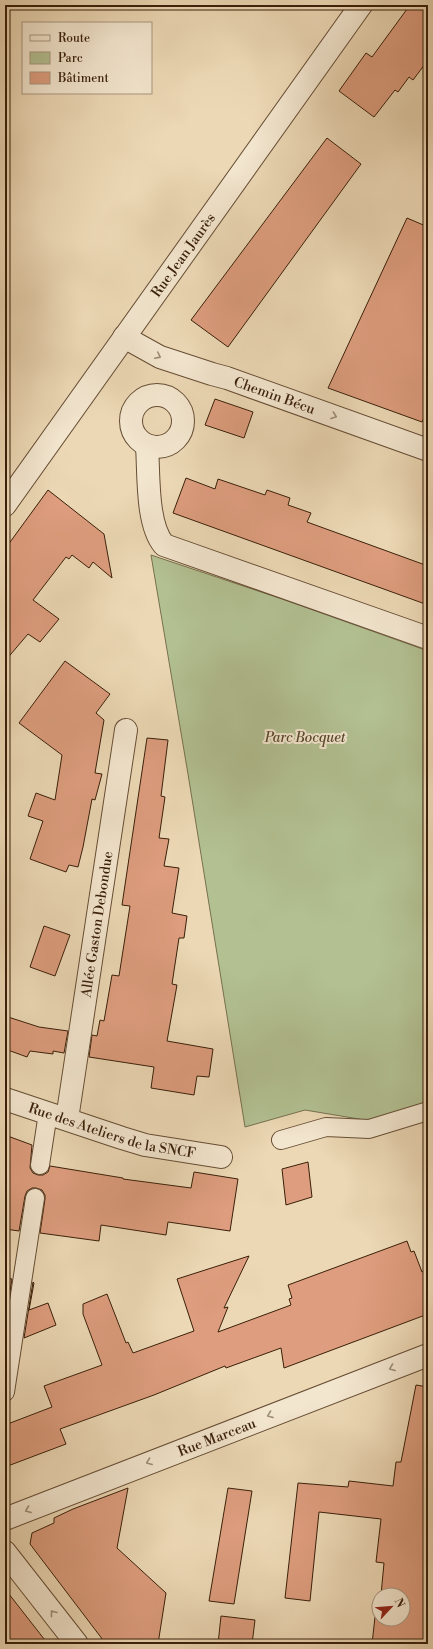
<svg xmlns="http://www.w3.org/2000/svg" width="433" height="1649" font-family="'Libre Bodoni',serif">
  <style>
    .green { fill: #b2c092; stroke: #76704e }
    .building { fill: #dd9d7e; stroke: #391f09 }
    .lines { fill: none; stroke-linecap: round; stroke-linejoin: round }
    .service-casing { stroke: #664d34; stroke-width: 20 }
    .minor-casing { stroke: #664d34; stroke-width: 24 }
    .tertiary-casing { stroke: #664d34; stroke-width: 24 }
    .service { stroke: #f3e6cf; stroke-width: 18 }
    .minor { stroke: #f3e6cf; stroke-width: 22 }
    .tertiary { stroke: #f3e6cf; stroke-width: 22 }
    .oneway { stroke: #9f8c76 }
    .labels { text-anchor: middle; stroke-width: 4; stroke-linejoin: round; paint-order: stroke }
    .street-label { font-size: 14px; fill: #391f09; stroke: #f3e6cf }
    .park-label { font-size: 14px; font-style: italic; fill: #57472b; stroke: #f3e6cf }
  </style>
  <rect width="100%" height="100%" fill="#ecd8b5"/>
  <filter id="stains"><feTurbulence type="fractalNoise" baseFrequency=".005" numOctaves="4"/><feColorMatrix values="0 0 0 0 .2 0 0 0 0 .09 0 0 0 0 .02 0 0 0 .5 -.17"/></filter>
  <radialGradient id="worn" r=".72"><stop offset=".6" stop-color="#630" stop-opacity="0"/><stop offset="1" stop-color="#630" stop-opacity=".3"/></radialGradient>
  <path class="green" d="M151,555l134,45 143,51v452l-57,18 -66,-11 -60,17 -57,-353z"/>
  <path class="building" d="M410,5h18v55l-15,20 -4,-3 -11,15 -3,-2 -21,27 -35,-26 27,-38 6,4z
    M327,138l34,26 -133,183 -37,-27z
    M407,218l21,9v182l-6,13 -94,-34z
    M215,399l38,13 -9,26 -39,-13z
    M186,478l29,11 3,-10 47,16 2,-5 23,8 -2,7 23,8 -4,9 121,44v39l-255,-92z
    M48,490l56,44 8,44 -19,-16 -4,6 -17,-13 -3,4 -3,-2 -33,43 26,19 -19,23 -12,-8 -23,27v-112z
    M65,661l45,33 -14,19 8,7 -9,53 7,1 -7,26 -3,-1 -9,48 -5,20 -9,-2 -3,7 -36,-13 13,-38 -15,-5 8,-23 19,7 7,-45 -43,-32z
    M147,738l21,2 -7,56 4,1 -6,41 10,1 -5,27 15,2 -7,45 15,3 -3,22h-5l-7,46 5,1 -10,56 46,8 -4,28 -12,-1 -3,19 -43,-7 3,-21 -65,-10 3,-22 5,1 3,-16 4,1 8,-46 7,1 11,-70 -8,-1z
    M44,926l26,9 -15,41 -25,-9z
    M5,1016l34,11 29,4 -4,22 -11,-2v3l-23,-3 -3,6 -22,-8z
    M5,1135l27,10 -2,23 3,5 5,2h5l5,-3 2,-6 73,12v1l68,9 3,-16 44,7 -8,52 -62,-9 -2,13 -65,-10 -2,16 -59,-8 5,-34v-4l-3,-5 -6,-2h-4l-5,3 -2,5 -6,35 -14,-2z
    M308,1162l4,35 -26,8 -4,-36z
    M407,1241l4,11 3,-1 8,21 6,-3v45l-144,54 -3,-20 -55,20 -1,-2 -71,29 -94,34 6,15 -61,23v-42l47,-18 -8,-21 58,-21 -19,-51v-10l24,-10 19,49 2,-1 5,11 61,-22 -17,-52 72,-23 -25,52 4,-1 -10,25 73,-27 -2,-6 3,-1 -4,-13z
    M5,1278l7,1 -7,44z
    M33,1282l1,1 -5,27 19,-7 8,22 -32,13z
    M416,1385l12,2v257h-56l3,-27h4v-4v6h24v-24h-22l3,-32 -8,-1 5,-43 -62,-7 -9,89 -25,-3 13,-115 50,4 1,-6 44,5 3,-24h5z
    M128,1488l-11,60 49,45 -8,51h-52l-76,-100 2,-11 22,-10v-5l19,-9z
    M228,1488l24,3 -18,113 -25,-3z
    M5,1589l43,55h-43z
    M221,1616l34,4 -3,24h-34z"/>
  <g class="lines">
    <g class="service-casing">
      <path id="service" d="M281,1140l45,-13 43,2 59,-18
        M40,1165l8,-52
        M5,1392l30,-194"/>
    </g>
    <g class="minor-casing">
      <g id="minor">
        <path id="s1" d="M124,337l36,20 52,17 15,4 201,72"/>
        <circle cx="157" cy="421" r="26"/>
        <path d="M147,446c2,27 -1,78 17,99l264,93"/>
        <path id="s2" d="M5,505l356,-500"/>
        <path id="s3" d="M5,1099l117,39 23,7 76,12"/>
        <path id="s4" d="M67,1119l59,-389"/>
        <path id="s5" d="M5,1519l423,-164"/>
      </g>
    </g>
    <g class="tertiary-casing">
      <path id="tertiary" d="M5,1552l72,92"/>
    </g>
    <use href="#service" class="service"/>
    <use href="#minor" class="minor"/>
    <use href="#tertiary" class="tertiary"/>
  </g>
  <defs><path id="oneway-chevron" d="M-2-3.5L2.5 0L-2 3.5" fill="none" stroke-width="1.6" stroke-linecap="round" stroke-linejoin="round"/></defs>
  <g class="oneway">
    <use href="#oneway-chevron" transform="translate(158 356) rotate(26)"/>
    <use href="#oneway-chevron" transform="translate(334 416) rotate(20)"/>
    <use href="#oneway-chevron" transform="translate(392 1368) rotate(159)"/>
    <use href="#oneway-chevron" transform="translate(270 1415) rotate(159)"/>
    <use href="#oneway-chevron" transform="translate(149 1462) rotate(159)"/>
    <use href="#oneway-chevron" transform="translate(28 1510) rotate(159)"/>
    <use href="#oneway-chevron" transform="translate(53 1613) rotate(-128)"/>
  </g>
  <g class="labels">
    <g class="street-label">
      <text dy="5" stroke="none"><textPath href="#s2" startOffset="307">Rue Jean Jaurès</textPath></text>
      <text dy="5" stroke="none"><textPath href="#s1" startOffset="162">Chemin Bécu</textPath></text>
      <text dy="5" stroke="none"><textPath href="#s4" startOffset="197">Allée Gaston Debondue</textPath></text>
      <text dy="5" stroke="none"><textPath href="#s3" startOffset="112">Rue des Ateliers de la SNCF</textPath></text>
      <text dy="5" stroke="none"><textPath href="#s5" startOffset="227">Rue Marceau</textPath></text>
    </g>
    <g class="park-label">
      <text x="305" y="742">Parc Bocquet</text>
    </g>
  </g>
  <rect width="433" height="1649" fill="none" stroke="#ecd8b5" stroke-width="20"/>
  <rect x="6" y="6" width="421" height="1637" fill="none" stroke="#391f09" stroke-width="2"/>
  <rect x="10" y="10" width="413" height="1629" fill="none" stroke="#391f09"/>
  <rect x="22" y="22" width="130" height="72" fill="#f3e6cf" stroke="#a99680"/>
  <rect x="30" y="35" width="20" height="6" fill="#f3e6cf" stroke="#a99680"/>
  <text x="58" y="42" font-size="12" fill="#391f09">Route</text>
  <rect x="30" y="52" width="20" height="12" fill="#b2c092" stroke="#a99680"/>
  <text x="58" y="62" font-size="12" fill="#391f09">Parc</text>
  <rect x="30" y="72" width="20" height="12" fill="#dd9d7e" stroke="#a99680"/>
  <text x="58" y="82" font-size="12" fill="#391f09">Bâtiment</text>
  <g transform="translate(391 1607) rotate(64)"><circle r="19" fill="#f3e6cf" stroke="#a99680"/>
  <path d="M0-3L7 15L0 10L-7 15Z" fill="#8f2418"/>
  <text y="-6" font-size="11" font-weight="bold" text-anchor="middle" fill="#391f09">N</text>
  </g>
  <rect width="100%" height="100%" filter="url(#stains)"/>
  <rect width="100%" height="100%" fill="url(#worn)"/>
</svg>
